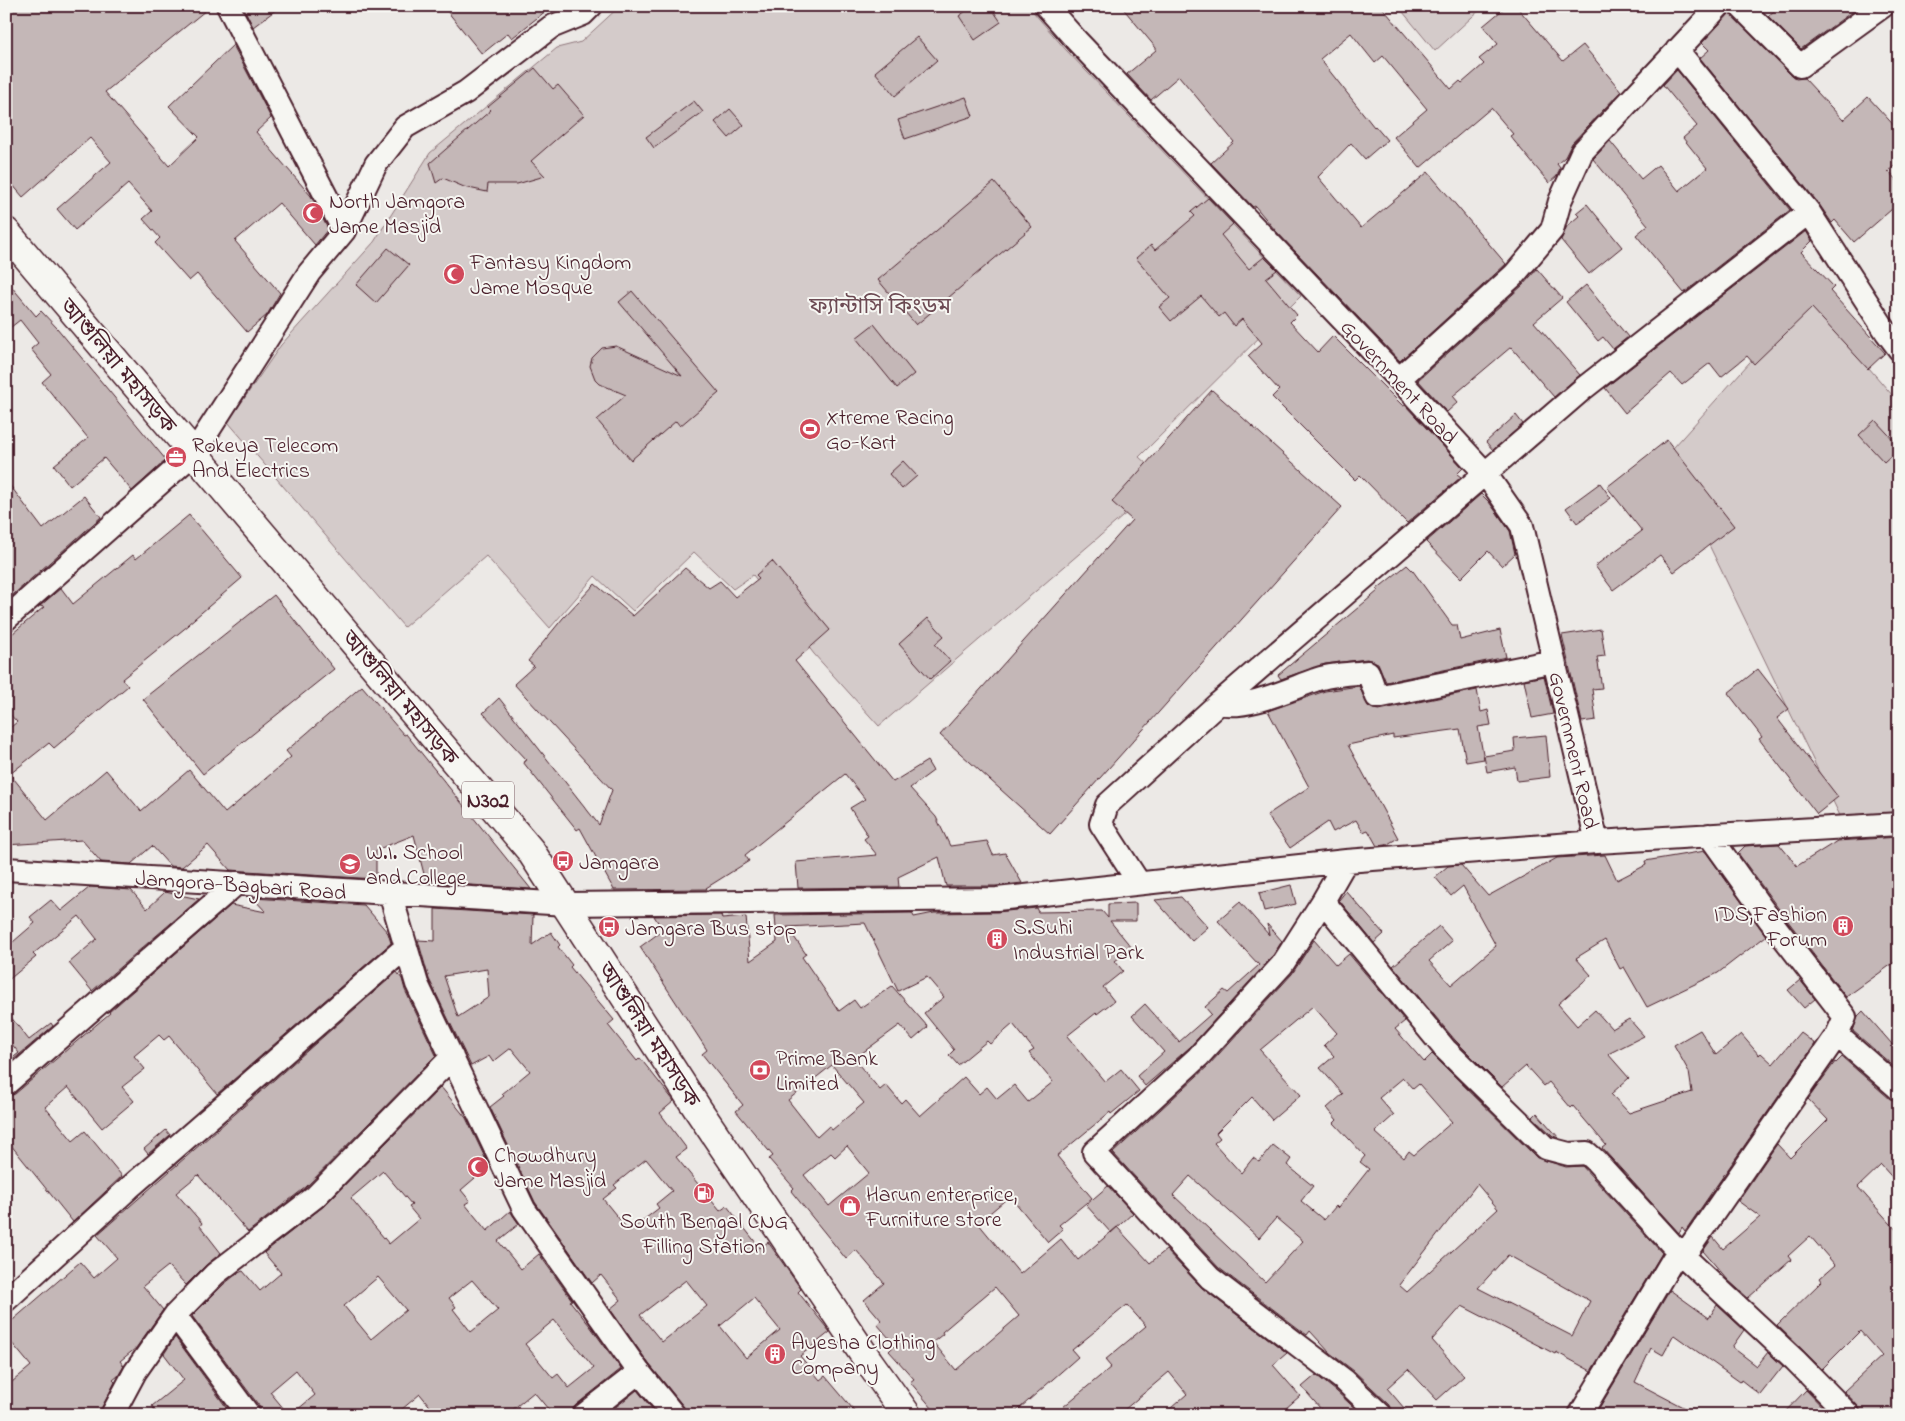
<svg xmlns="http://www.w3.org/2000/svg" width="1905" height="1421" font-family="'Indie Flower','Noto Sans Bengali',sans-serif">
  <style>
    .green { fill: #d4cbca; stroke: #8f757a }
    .building { fill: #c4b7b7; stroke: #4a1f2b; fill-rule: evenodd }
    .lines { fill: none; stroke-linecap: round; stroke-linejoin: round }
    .minor-casing { stroke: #4a1f2b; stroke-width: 26 }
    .highway-casing { stroke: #4a1f2b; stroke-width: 31 }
    .minor { stroke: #f6f6f2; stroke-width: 22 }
    .highway { stroke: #f6f6f2; stroke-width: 28 }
    .labels { text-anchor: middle; stroke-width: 4; stroke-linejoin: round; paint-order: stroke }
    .shield { fill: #f6f6f2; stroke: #7e6067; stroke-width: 1 }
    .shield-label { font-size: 21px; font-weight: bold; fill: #4a1f2b }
    .poi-label { font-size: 22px; fill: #4a1f2b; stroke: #f6f6f2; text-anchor: start }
    .park-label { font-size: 22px; fill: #6c4a53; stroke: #f6f6f2 }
    .street-label { font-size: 22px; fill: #4a1f2b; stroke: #f6f6f2 }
  </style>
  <rect width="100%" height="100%" fill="#ece9e6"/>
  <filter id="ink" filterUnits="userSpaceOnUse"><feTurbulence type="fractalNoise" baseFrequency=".02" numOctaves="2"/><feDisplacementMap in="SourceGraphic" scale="10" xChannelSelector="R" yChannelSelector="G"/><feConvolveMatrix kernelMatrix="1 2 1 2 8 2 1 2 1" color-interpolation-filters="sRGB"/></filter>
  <g filter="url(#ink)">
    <path class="green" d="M620,6h408l38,44 235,246 -162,161 26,23 -286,246 -65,-72 -61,-79 -20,14 -39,-37 -61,59 -38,-35 -45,52 -64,-72 -82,71 -176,-205 53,-77 93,-103 56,-89 127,-105 24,-6z
      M1398,6h86l-49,45z
      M1808,297l91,106v421l-54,2 -179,-370z"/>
    <path class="building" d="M6,6h205l-106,86 64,74 30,-29 -30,-31 64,-61 38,73 -15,14 55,64 17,33 -13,16 -36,-42 -44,38 45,52 -13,22 -20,17 -50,-58 -8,7 -34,-38 5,-5 -17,-19 9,-8 -24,-27 -53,46 -18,-21 54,-47 -21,-24 -67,59 -17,-20z
      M243,6h38l-28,21z
      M443,6h109l-40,32 -4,-5 -26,21z
      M973,6h17l11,16 -26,18 -16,-24z
      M1121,6h260l70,83 9,-8 2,2 22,-19 -5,-5 19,-15 -15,-18 24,-20h9l47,55 20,-16 38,46 -49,52 -7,14 -8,7 3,4 -3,8 -8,7 -39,-47 3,-2 -22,-26 -71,60 -26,-31 33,-28 -44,-53 -8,7 -24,-30 -31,26 54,68 1,-1 12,14 -22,19 -14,-16 -33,34 43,51 67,-56 78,92 -106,97 -125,-131 -20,-24 -2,1 -42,-44 23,-21 -55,-66 -28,24 -24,-26 29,-24v-2z
      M1780,6h80l-59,43 -33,-33z
      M1730,13l61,62 5,4 8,-1 39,42 25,-23 31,34v31l-11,9 11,12v20l-45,39 -19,-22 -3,3 -13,-19 -119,-146 9,-8 -7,-7z
      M917,37l20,23 -42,36 -20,-24z
      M535,68l18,21 5,-4 26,30 -53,46 14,15 -28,8h-29l-1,8 -23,-5 -21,-9 -7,5 -6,-20 61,-53 -3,-3z
      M1677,70l113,140 -106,83 -48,-58 12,-10 -55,-66 17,-18 31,38 17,-14 21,26 28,-23 -24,-30 14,-12 -34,-41z
      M966,97l7,19 -68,23 -7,-19z
      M694,101l9,11 -49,36 -8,-11z
      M730,109l14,16 -15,13 -14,-16z
      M994,182l38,45 -116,98 -38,-45z
      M1208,198l25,26 -12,11 28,34 15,-12 13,13 -11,8 31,37 -7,7 28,30 15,-16 70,70 2,-1 58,63 -6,6 4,3 -54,46 -47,-48 -5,5 -83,-83 7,-7 -31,-34 14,-13 -20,-24 -8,7 -10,-13 -5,4 -18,-21 -30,25 -12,-14 11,-9 -34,-40 15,-13 4,5 40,-34 -4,-4z
      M1587,204l35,43 -33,27 -28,-34 6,-14 12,-10 -3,-3z
      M1806,231l6,10 -11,11 33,35 -4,4 55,62 -17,16 -56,-61 -58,56 -7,-8 -26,21 -11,-14 -28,22 -11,-12 -46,40 -20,-25z
      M388,248l21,17 -33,38 -20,-18z
      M1537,269l25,29 -28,24 46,53 -26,22 -43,-50 -58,49 5,6 -11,10 -29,-32 105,-95z
      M6,280l30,36 5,-5 16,17 109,132 -34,31 -28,-33 -34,28 -16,-21 34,-27 -46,-56 9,-8 -20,-25 7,-6 -18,-23 -14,11z
      M1586,285l42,52 -15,12 -10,-12 -5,4 -32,-39z
      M632,291l87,102 -39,33 -4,-5 -45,39 -34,-40 29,-25 -26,-11 -5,-5 -5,-13 2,-8 10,-10 14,-2 66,30 -63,-74z
      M874,324l40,50 -17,14 -41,-50z
      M1212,390l130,117 -292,327 -110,-99 192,-215 -20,-18z
      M1516,415l7,9 -30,26 -7,-8z
      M1875,420l24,26v2l-15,14 -25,-27z
      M1667,440l67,86 -60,46 -14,-17 -47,35 -18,-24 47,-35 -35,-44z
      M903,461l14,15 -15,13 -13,-15z
      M6,480l37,49 41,-33 17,21 -95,84z
      M1600,483l11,15 -34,25 -11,-15z
      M1481,494l8,8 21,29 5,23 -13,12 -14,-15 -27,27 -35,-36z
      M189,515l53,63 -54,46 1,1 -67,54 6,7 -74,62 -5,-5 -39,31 37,46 59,-50 35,41 48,-41 36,43 66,-56 -5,-6 76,-65 42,49 2,-1 125,155 -105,-7 -12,-47 -38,15v29l-146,-9 -22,-25 -26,22 -12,-1 -18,-20 -21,18 -30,-2 -19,-22 -76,5v-114l11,-9 -11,-12v-71l38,-32 -4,-1 21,-18 12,16 60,-49 3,4z
      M772,561l58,69 -35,31 98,121 34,-21 6,10 -23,17 26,29 14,29 37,-5 6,14 12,-2 17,30 -26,3h-50l-7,-29 -41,20 1,10 -101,1 -2,-26 81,-7 -13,-16 4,-3 -18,-28 15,-9 -20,-25 -100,81 4,6 -43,27 1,1 -93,1 -34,-62 -3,2 -54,-68 4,-2 -44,-47 16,-15 100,127 13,-35 -98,-106 20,-18 -6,-5 35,-43 32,-34 38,32 52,-48 24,20 11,-7 15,16 24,-19 -3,-3z
      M1407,565l6,6 39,54h5l3,15 40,-10 6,27 -120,25 -8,-19 -11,-4 -42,5 -44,15 -3,-4 100,-84 -1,-2z
      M274,595l60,74 -131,105 -60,-75z
      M928,618l16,18 -9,8 15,17 -20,18 -31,-35z
      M1601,629l4,27 -8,1 5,31 -10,1 4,31 -14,2 -20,-87z
      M1758,669l31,40 -12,9 61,79 -21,17 -58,-75 3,-2 -34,-44z
      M1544,676l9,38 -21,4 -8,-38z
      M1359,686l9,20 5,3 6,1 98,-20 4,22 7,-2 3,15 -13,2 6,32 -18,3 -6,-33 -67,9v-3l-45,10 50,93 -12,7 -9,1 -9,-16 -5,2 -7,-12 -23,12 -5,-10 -38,26 -23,-33 42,-28 -41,-76 57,-20z
      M1546,735l4,42 -33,4 -2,-14 -28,5 -3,-16 31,-5 -1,-13z
      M1899,837v122l-53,38 -65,-85 -43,-59 7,-7 34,-2 18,22 40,-25z
      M1705,851l61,85 -48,37 -71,34 -23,-40 -4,2 -15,-29 -29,18 15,17 -33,29 19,22 18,-16 17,19 17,-10 15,17 -36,18 21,24 -18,16 18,19 63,-21 -3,-20 -15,-27 26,-15 16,25 25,-21 18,21 2,-2 12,11 27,-32 15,12 -130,187 -3,-4 -3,6 -77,-85 4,-3 -33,-39 -2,2 -22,-26 -5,4 -18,-20 -24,21 -47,-47 -62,-74 46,-40 13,15 -23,20 22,24 45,-39 -33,-60 -12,10 -16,-19 13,-11 13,-1 27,31 69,-38 48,-3 12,25 29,-15 -1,-4z
      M1291,885l5,19 -32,7 -5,-18z
      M90,887l41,3 16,19 18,-17 34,7 -107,92 -23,-28 28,-24 -18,-23 -46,38 3,3 -30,25v-34l29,-25 -5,-6 21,-17 10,11z
      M1346,891l38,43 -10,9 -35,-43z
      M1181,897l27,30 -16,14 -37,-41z
      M253,898l111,7 24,28 3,10 -174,151 -48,-58 -5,4 -5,-5 -25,21 11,13 -23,18 12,14 -32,27 -34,-41 -23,20 28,34 12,-10 37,45 -49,46 -67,-83v-42l9,-3 95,-81 -1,-1 122,-107 35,7z
      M1240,902l29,33 -2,-11 15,17 -10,16 -83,91 -44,38 -8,-10 27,-24 -32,-36 13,-12 34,38 32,-28 -6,-7 19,-17 4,3 31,-28 -41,-44z
      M1136,903v18h-26l22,27 -17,13 8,10 -20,16 11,14 -17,13 -1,-1 -29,23 38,46 16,-13 18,22 -28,23 -1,-2 -53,44 35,42 -33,27 4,4 -15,13 -38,-46 -32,27 42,51 41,-35 17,21 39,-33 33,36 16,-13 36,38 85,65 -14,12 27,31 -22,19h-115l24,-21 -18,-22 -51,43h-48l-7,-8 48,-40 -6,-7 41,-34 -19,-21 -55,45 6,7 -66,58h-74l-28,-33 4,-3 -25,-28 6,-6 -18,-21 4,-4 -17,-20 20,-17 -28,-33 -10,9 -55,-68 3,-3 -25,-29 4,-3 -37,-45 7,-6 -41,-51 5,-4 -67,-103 23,-17 -9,-14 67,-1 1,4 24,-2 4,44 27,-19 -2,-27 137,-2 2,4 20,-4 63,-1 39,-4 2,4 64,-1 6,7v-14zM865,923l33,68 29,-14 17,20 -20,16 30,37 -5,5 9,10 29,-24 3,3 23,-20 21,26 -5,3 24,29 -25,20 -14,-17 -17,14 -10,-12 -8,7 -15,-17 -44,39 -15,-17 -4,4 -15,-18 -6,5 -26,-31 46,-34 13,15 15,-13 -36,-41 -32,22 -6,-8 -15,11 -37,-54 4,-3 -19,-27zM832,1065l32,38 -32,27 -3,-4 -12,11 -29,-37zM847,1146l22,27 -40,33 -25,-31 27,-22 4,4zM995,1287l24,29 -63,54 -23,-28 10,-8 -1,-2z
      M435,909l98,6 -1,30 19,-13 9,13 -2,2 14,18 -2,2 44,53 -6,5 29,36 3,-3 34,43 -14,12 27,36 -11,8 44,54 7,-5 33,42 8,-6 33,47 -3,3 32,40 -30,24 20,24 5,-4 33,39h-171l-3,-8 -35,-43 -39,-55 11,-9 -20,-25 -9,8 -57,-81 -45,-95 14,-11 -2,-2 28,-23 -19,-23 -18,14 -4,-6 -18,10 -42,-87 -11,-39 17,1zM487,969l2,28 -31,20 -14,-41zM646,1159l26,32 -16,13 3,4 -30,23 -26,-32 14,-11 -3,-3zM686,1280l21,26 -45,36 -22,-27zM754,1298l26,32 -34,28 -26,-32z
      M1314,940l22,25 13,-11 56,67 -10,8 29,33 8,-8 105,104 29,9 16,-1 80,87 -71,118 -35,-19 -1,2 -93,-48 -30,34 32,36 -27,24 -29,-31 -21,19 23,27h-16l-4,-10 -36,-34 -24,-18 -20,-22 -3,4 -88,-67 -106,-115 95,-87 84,-92zM1313,1006l24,27 -13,12 10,11 -14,12 23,26 -16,14 10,12 -3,3 31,33 -5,6 9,7 -31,39 -2,-2 -12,14 -23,-19 12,-15 -26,-21 4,-6 -18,-14 -14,17 -6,-4 -12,15 -27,-30 6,-5 -4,-5 36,-36 20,23 29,-25 -41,-45zM1403,1078l10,11 6,-5 33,38 -38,33 -5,-4 -5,7 -29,-26 19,-17 -15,-17zM1190,1176l69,62 17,-20 27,23 -38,41 -92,-87zM1477,1184l21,25 -91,83 -8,-7zM1508,1255l82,46 -18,35 -94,-48z
      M397,972l5,7 3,11 31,65 -130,132 -58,45 -50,-57 -22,18 26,30 -2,3 21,27 -15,12 -20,20 -18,-19 -25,20 20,24 -27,38 -16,13 4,5 -6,10 -5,4 2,2 -15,29 -5,4h-89v-28l25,-21 -25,-30v-10l74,-64 14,16 23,-20 -20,-23z
      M1800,980l15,19 -11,9 -16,-18z
      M6,1011l23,29 22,-17 2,3 -47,40v-3l13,-10 -13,-16z
      M1863,1011l36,41v19l-46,-40 5,-15z
      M1842,1057l48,42 9,3v83l-18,-20 -23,22 41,46v182h-37l-4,-9 -14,-15 38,-35 -22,-25 -38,38 -45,-44 45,-44 -2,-3 15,-13 -25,-29 -22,20 3,4 -43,38 -20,-18 -25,-29 10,-14 10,12 37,-32 -22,-16 39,-57 13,14 38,-38 -20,-21 27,-37 1,1z
      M441,1087l25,31 23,48 -28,24 9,11 -5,3 22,27 23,-20 9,13 -21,17 23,28 18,-15 33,46 -2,1 20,25 31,43 -45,36 -4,5 -1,5h-18l-19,-23 -28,23h-69l-17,-21 -25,21h-104l24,-20 -19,-25 -26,22 19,23h-27l-2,-8 -68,-91 32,-32 14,-11 5,-2 17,20 21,-18 -17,-20 1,-1 59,-46zM383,1171l29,34 -3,2 10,12 -30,25 -38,-46zM378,1277l28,33 -35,29 -27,-33zM472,1280l26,30 -27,22 -18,-23 3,-2 -7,-9zM554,1320l40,48 -25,20 -11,-14 -5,4 -28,-34z
      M1537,1113l22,25 -6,-2 -20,-19z
      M166,1130l4,5 -22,19 -4,-5z
      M1108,1186l25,27 -22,20 -25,-28z
      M1670,1290l39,28 8,-13 27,25 -12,17 25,19 11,-14 15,14 -23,29 -19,-15 -1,2 -66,-47 -11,20 -12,-7 -16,34 63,33h-103z
      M175,1337l57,78h-74l-6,-9 32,-26 -20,-26z
      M1316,1375l20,16 26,24h-36l-24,-28z
      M637,1390l20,25h-51z
      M1806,1390l24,25h-48z"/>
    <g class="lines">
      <g class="minor-casing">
        <path id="minor" d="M228,6l116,225
          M1046,6l31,35 322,338 86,94 37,53 75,316
          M1740,6l60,60 83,-60
          M1677,50l132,162 78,121 12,16
          M1399,379l115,-104 38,-45 8,-29 22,-49 137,-146
          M6,619l188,-166 115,-180 35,-42 32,-67 29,-37 61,-35 85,-65 32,-13 8,-8
          M1219,703c28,7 70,-14 96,-23 16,-6 36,-6 53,-8l9,25 177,-36
          M1346,861l-23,40 -41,64 -84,92 -104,95 116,126 135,103 36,34
          M6,869l560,35 431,-5 349,-38 251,-19 302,-18
          M1139,883l-38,-59 6,-19 112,-102 365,-315 225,-176
          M390,893l27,91 107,225 115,163 35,43
          M1323,901l122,148 101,99 23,6 18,-1 8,7 83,91 117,109 54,55
          M1837,1035l62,54
          M6,1084l231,-201
          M6,1300l123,-112 277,-241
          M175,1315l74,100
          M112,1415l23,-43 40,-57 40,-41 100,-77 137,-140
          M584,1415l55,-43
          M1580,1415l98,-164 12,-4 147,-212 8,-18 -75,-97 -61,-85"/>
      </g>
      <g class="highway-casing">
        <path id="highway" d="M6,232l524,618 169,261 170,251 38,53"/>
      </g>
      <use href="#minor" class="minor"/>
      <use href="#highway" class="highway"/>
    </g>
  </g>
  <defs>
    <g id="mosque-disc" transform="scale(1.125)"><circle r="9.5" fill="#d1495b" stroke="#f6f6f2"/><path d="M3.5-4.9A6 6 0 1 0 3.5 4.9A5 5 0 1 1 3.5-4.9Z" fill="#fff"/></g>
    <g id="stadium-disc" transform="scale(1.125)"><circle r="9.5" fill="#d1495b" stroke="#f6f6f2"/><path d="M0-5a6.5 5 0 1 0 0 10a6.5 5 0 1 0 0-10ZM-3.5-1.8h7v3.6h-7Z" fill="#fff"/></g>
    <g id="office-disc" transform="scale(1.125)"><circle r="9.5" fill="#d1495b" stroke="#f6f6f2"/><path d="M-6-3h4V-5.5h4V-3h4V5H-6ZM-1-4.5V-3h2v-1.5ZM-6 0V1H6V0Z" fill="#fff"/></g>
    <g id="bus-disc" transform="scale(1.125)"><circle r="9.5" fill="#d1495b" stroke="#f6f6f2"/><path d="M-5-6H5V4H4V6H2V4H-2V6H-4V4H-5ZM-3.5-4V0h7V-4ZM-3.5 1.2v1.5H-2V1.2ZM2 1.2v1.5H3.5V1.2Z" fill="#fff"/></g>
    <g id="school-disc" transform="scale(1.125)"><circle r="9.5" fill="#d1495b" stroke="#f6f6f2"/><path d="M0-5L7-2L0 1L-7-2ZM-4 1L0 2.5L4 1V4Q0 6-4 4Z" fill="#fff"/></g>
    <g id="building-disc" transform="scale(1.125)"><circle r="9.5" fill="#d1495b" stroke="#f6f6f2"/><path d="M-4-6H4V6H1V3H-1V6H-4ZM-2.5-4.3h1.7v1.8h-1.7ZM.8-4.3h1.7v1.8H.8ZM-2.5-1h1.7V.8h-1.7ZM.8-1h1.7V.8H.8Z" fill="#fff"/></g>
    <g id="bank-disc" transform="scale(1.125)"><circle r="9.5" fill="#d1495b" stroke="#f6f6f2"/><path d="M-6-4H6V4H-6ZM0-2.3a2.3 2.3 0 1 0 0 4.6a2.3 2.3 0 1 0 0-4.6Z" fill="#fff"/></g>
    <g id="fuel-disc" transform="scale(1.125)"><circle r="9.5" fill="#d1495b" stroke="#f6f6f2"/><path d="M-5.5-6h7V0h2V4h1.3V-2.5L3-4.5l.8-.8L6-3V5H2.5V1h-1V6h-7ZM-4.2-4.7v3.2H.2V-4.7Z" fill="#fff"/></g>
    <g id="shop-disc" transform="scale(1.125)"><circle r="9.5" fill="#d1495b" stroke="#f6f6f2"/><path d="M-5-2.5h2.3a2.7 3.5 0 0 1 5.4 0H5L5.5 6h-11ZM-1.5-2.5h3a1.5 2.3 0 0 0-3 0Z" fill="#fff"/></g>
  </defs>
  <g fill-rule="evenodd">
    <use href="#mosque-disc" x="313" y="213"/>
    <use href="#mosque-disc" x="454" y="274"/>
    <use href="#stadium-disc" x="810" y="429"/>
    <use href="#office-disc" x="176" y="457"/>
    <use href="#bus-disc" x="563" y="861"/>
    <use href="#school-disc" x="350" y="864"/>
    <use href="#building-disc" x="1843" y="926"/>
    <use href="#bus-disc" x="609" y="927"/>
    <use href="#building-disc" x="997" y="939"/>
    <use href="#bank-disc" x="760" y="1070"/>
    <use href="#mosque-disc" x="478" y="1167"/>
    <use href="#fuel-disc" x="704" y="1193"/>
    <use href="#shop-disc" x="850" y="1206"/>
    <use href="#building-disc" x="775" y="1354"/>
  </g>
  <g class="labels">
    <rect class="shield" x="462" y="781.5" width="52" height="37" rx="4"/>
    <g class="shield-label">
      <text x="488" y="807">N302</text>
    </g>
    <g class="poi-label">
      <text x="329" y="208">North Jamgora<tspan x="329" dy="25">Jame Masjid</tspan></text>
      <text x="470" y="269">Fantasy Kingdom<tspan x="470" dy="25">Jame Mosque</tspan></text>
      <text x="826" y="424">Xtreme Racing<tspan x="826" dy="25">Go-Kart</tspan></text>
      <text x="192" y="452">Rokeya Telecom<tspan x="192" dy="25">And Electrics</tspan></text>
      <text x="366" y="859">W.I. School<tspan x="366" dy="25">and College</tspan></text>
      <text x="579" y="869">Jamgara</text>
      <text x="1827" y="921" text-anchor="end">IDS,Fashion<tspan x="1827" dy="25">Forum</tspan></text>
      <text x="1013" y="934">S.Suhi<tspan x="1013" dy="25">Industrial Park</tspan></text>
      <text x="625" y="935">Jamgara Bus stop</text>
      <text x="776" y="1065">Prime Bank<tspan x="776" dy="25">Limited</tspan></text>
      <text x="494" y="1162">Chowdhury<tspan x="494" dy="25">Jame Masjid</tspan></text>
      <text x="866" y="1201">Harun enterprice,<tspan x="866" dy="25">Furniture store</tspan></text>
      <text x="704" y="1228" text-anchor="middle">South Bengal CNG<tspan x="704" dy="25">Filling Station</tspan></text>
      <text x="791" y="1349">Ayesha Clothing<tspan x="791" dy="25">Company</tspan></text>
    </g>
    <g class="park-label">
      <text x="880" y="313">ফ্যান্টাসি কিংডম</text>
    </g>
    <g class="street-label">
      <text transform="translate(119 365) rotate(50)" y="8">আশুলিয়া মহাসড়ক</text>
      <text transform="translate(1400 381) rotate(47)" y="8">Government Road</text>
      <text transform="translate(401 697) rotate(50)" y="8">আশুলিয়া মহাসড়ক</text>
      <text transform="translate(1575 750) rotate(77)" y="8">Government Road</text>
      <text transform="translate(241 884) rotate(4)" y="8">Jamgora-Bagbari Road</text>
      <text transform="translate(650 1034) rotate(57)" y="8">আশুলিয়া মহাসড়ক</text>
    </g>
  </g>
  <rect width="1905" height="1421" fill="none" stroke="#f6f6f2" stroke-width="25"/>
  <rect x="12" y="12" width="1880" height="1396" fill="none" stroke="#4a1f2b" stroke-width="2" filter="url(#ink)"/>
</svg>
